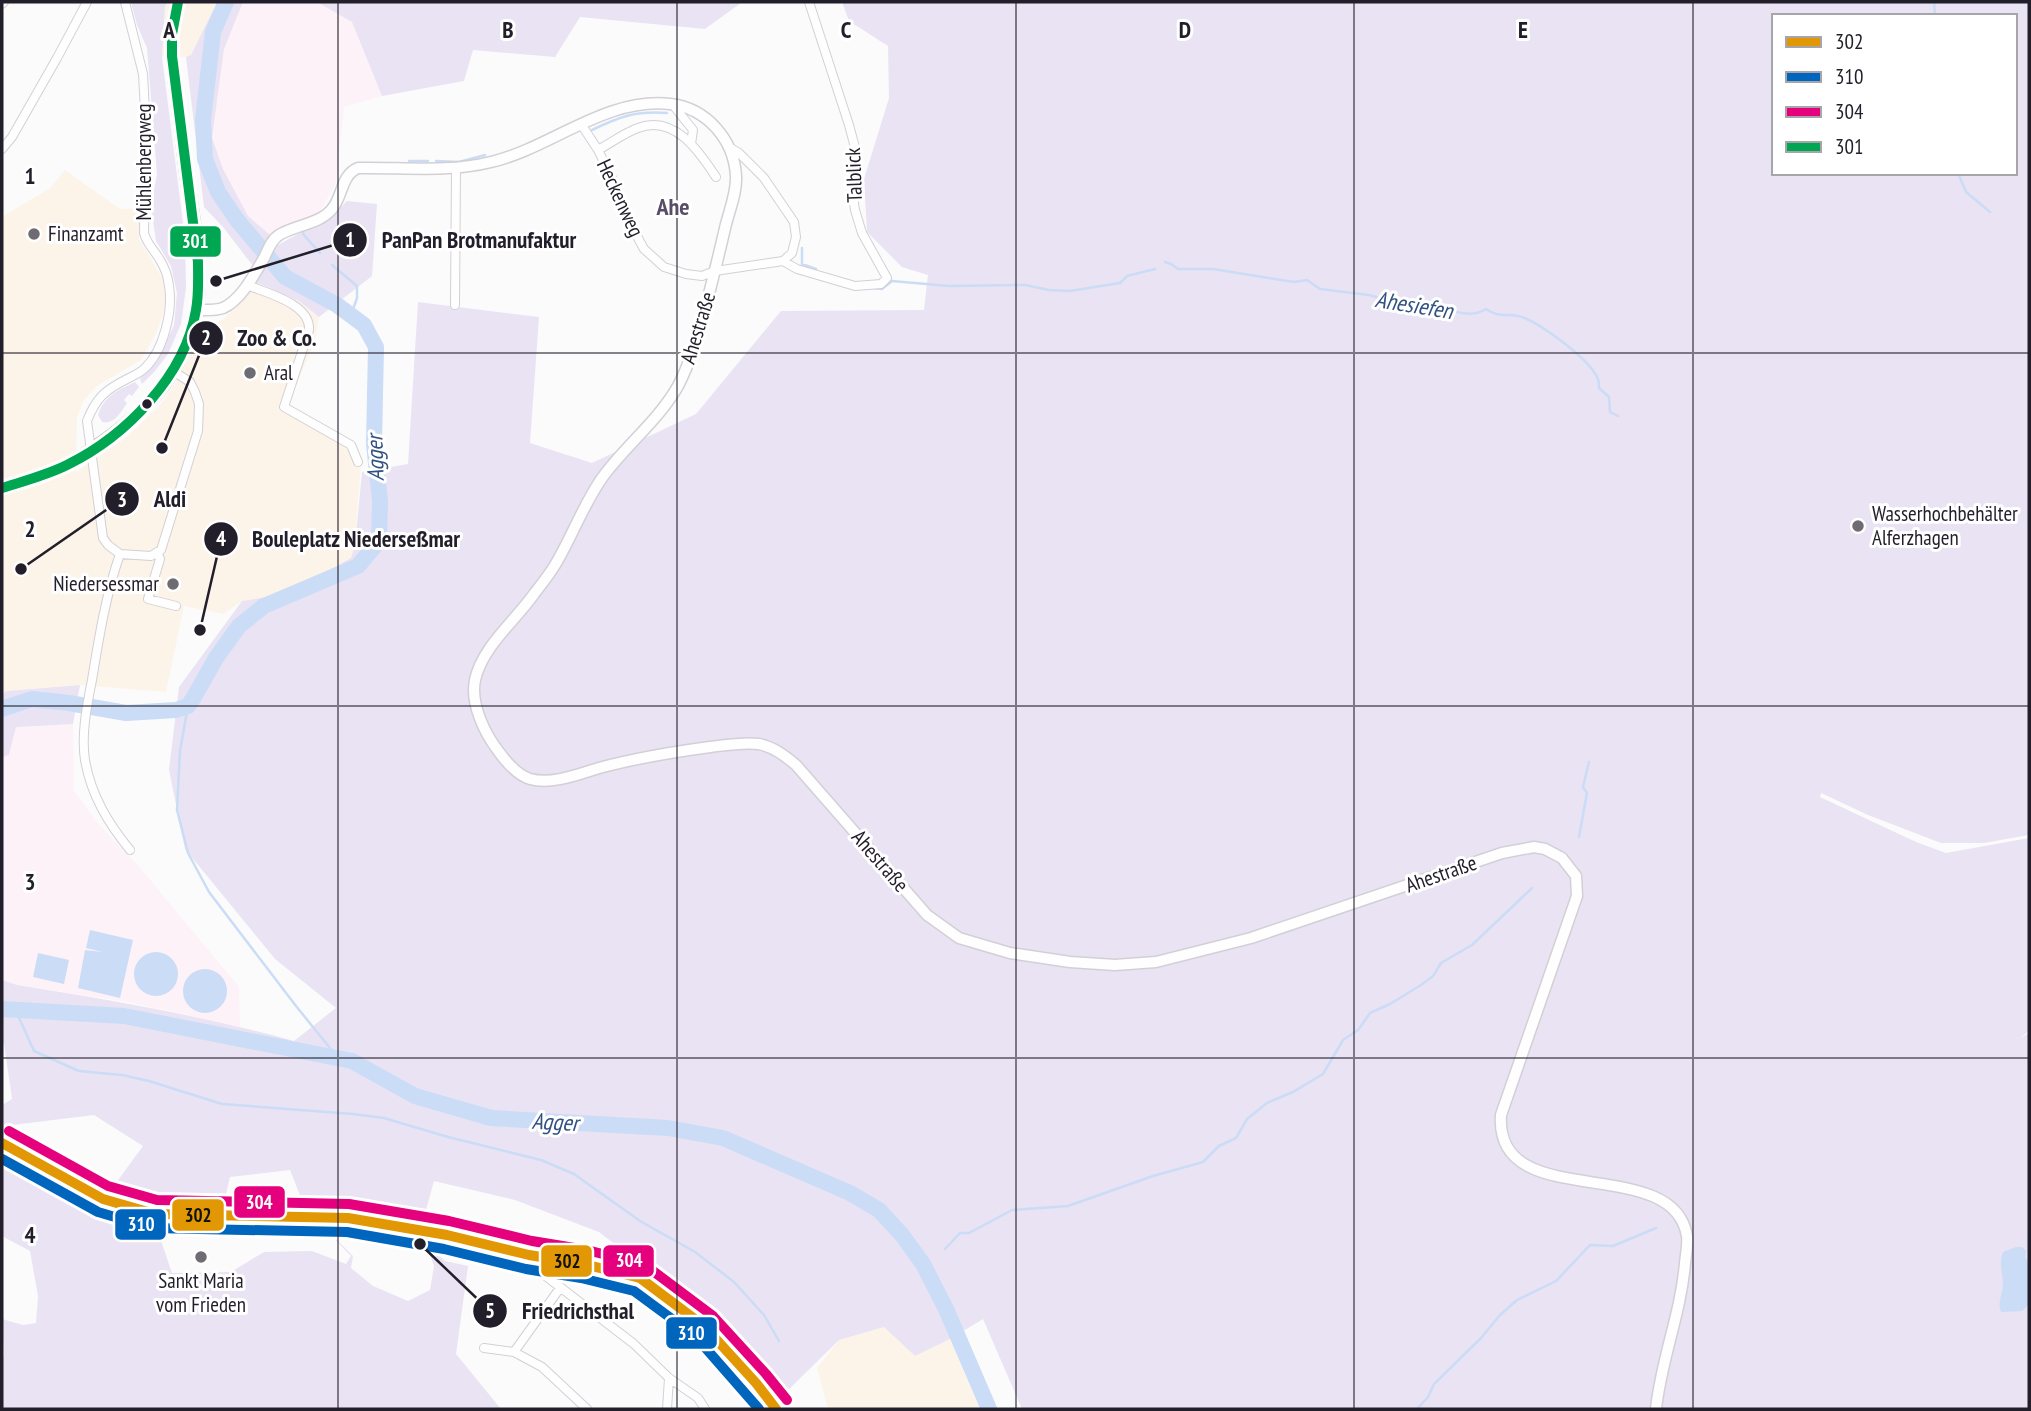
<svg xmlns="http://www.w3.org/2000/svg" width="2031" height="1411" font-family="'PT Sans Narrow',sans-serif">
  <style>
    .commercial { fill: #fcf4e9 }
    .industrial { fill: #fdf2f7 }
    .green { fill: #e9e3f4; fill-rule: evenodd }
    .water { fill: #cbdcf6 }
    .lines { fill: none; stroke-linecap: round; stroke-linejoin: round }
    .stream { stroke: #cbdcf6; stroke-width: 2.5 }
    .river { stroke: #cbdcf6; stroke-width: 16 }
    .street-casing { stroke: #d2d0d5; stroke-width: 10 }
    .secondary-casing { stroke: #d2d0d5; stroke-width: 13 }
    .primary-casing { stroke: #b2afa7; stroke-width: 15 }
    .street { stroke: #fefefe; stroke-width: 8 }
    .secondary { stroke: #fefefe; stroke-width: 10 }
    .primary { stroke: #eceae4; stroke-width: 12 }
    .bus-1-casing { stroke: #fff; stroke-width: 16 }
    .bus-2-casing { stroke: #fff; stroke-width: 16 }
    .bus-3-casing { stroke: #fff; stroke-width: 16 }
    .bus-4-casing { stroke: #fff; stroke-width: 16 }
    .bus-1 { stroke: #e29804; stroke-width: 10 }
    .bus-2 { stroke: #0065bd; stroke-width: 10 }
    .bus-3 { stroke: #e5007d; stroke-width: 10 }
    .bus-4 { stroke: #00a651; stroke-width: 10 }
    .grid { fill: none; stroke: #221e2a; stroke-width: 2; stroke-opacity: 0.55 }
    .poi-dot { fill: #6e6b73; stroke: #fff; stroke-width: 2.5 }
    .bus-dot { fill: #221e2a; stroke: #fff; stroke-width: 2.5 }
    .labels { text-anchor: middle; stroke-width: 6; stroke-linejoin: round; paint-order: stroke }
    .street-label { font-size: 21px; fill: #221e2a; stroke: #fff }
    .poi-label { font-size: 21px; fill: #221e2a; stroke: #fff; text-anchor: start }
    .water-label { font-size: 23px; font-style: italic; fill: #315181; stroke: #fff }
    .quarter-label { font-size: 24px; font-weight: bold; fill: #574d67; stroke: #fff }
    .grid-label { font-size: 23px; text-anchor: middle; font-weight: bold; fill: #221e2a; stroke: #fff; stroke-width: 6; stroke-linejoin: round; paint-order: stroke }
    .leader { fill: none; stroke: #221e2a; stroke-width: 2.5 }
    .callout-dot { fill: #221e2a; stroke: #fff; stroke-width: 2.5 }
    .mark-label { font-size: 21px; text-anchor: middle; font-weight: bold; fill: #fff }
    .callout-label { font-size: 23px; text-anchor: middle; font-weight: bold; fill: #221e2a; stroke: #fff; stroke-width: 6; stroke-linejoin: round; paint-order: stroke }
    .line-badge { stroke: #fff; stroke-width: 2.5 }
    .badge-label { font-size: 19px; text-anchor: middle; font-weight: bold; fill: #fff }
    .pale-badge-label { font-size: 19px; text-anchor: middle; font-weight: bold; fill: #111 }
  </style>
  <rect width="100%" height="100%" fill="#fbfbfb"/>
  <path class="commercial" d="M167,2h50l-26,53 -5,2h-24l3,-50z
    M65,170l55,39 21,-1 -2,31 26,44 1,14 -2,14 -8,23 -15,26 -44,26 -13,14 -7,17 -1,55 52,-36 30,-29 13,-17 18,-31 9,-23 8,-11 17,-5 33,-38 43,19 20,16 -5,27 -26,60 66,38 7,20 -6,83 -4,14 -54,29 -25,8 -30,5 -19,13 -39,-8 -18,86 -86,-7 -73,6 -5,3v-477l48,-29z
    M884,1327l31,29 35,-17 30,70h-152l-11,-41 22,-28z"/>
  <path class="industrial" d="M243,2h74l35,20 30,74 -38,11 -8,76 -16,29 -50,23 -22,-19 -25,-47 -11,-30 12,-90z
    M73,724l1,67 25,34 38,39 102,123 1,40 -112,-25 -111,-17 -15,-5v-223l7,-2 7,-28z"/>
  <path class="green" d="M131,2h36l-2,5 -3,50 23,182 1,49 -5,36 -13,30 -13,17 -13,13 -2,-5 17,-18 17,-36 3,-32 -6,-27 -15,-25 -5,-35 6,-32 -10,-126 -10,-23z
    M217,2h26l-19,47 -12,89 11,31 25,47 22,19 -17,31 -30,-39 -19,-20 -18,-150 5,-2z
    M317,2h424v1l-36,26 -125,-12 -25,40 -82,-7 -9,31 -82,15 -30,-74z
    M842,2h1187v833l-45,8h-43l-73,-28 -47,-22 -1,4 96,45 30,11 83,-15v193l-10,8 10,-6v376h-1007l-39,-90 -33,20 -35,17 -31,-29 -45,13 -58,57 -89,-94 -93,-71 -84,-32 -81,-19 -10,36 -73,-19 -48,5 -13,-33 -60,7 -5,21 -117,-4 35,-48 -49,-31 -90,11 -2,-5v-16l10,-6 -8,-56 -2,-1v-62l15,5c94,15 186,31 277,56l42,-33 -61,-49 -90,-110 -16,-79 10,-83 63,-86 30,-5 25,-8 54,-30 4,-13 7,-73 46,-8 10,-162 121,15 -9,126 62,20 104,-49 85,-103 143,-1 4,-35 -26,-8 -35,-35 -3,-53 25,-81 -1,-52 -39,-25zM1774,16h241v157h-241z
    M347,201l30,3 -5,72 -53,41 -20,-16 -43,-19 22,-37 25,-14 26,-12z
    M135,382l4,5 -7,9 -3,-2 -5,6 3,3c-6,9 -13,22 -25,19l-4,-7c6,-19 20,-25 37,-33z
    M80,685l-7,39 -57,3 -7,28 -7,2v-63l5,-3z
    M2,1161l73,37 81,28 16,47 59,-1 33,-20 48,-1 34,13 5,-8 -27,-28 39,4 69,17 13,12 23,5 -12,88 45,55h-499v-52l2,-2 -2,-36 21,6 13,-2 2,-27 -8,-45 -28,-15zM345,1233l33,5 52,17 4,11 -4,24 -22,11 -35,-15 -22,-18 2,-12 -15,-15 1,-6z"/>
  <path class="water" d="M90,930l43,10 -13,58 -42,-10 7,-38 18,2 -17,-4z
    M134 974a22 22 0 1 1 44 0a22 22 0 1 1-44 0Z
    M38,953l31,7 -5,24 -31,-7z
    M183 991a22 22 0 1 1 44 0a22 22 0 1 1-44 0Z
    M2016,1247h6l4,4 -1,6 4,6v41l-7,7 -21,1c-4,-10 2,-18 2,-29 -1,-11 -4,-20 0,-31z"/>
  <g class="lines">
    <path class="stream" d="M1934,2l1,14
      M592,130c29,-14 43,-19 75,-17
      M409,161h19
      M436,161l23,1 26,-7
      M1958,173l8,19 24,20
      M303,229v5l17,19
      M802,248v16l14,5
      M1165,262l6,2 7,5h35l81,13 13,-2 13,9 49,6 27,8 33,5 10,-3c14,7 33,13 47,4 11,8 19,5 32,7 19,4 71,43 79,61 2,3 2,7 2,11l10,9 1,15 8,4
      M332,265l25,21v12l-6,17
      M872,288l10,1 10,-8 57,5 76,-1 24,5 21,1 50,-8 7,-7 28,-7
      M188,706l-8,45 -3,59 11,43 21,39 87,114 42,52
      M1579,837l8,-44 -4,-6 6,-25
      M16,1011l18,40 45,20 43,4 27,6 73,23 131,10 31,4 64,19 93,23 33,14 66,47 55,31 39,30 30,33 15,26
      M945,1249l15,-16h9l43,-23 56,-4 85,-30 50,-14 16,-16 17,-8 11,-19 20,-16 26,-11 30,-18 20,-34 15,-10 12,-17 20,-9 31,-19 12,-9 8,-13 31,-18 60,-57
      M1417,1409l11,-12 6,-13 47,-46 19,-23 17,-15 39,-19 34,-36 23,1 43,-18"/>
    <path class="river" d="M2,709l30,-10 37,4 57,10 50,-3 12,-4 6,-9 22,-39 23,-32 25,-20 94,-40 21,-25 1,-40 -6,-57 2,-97 -12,-22 -27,-20 -52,-28 -48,-57 -19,-28 -13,-33 -2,-39 10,-88 13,-30
      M2,1009l122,7 228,45 63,35 76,22 177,10 55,10 127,55 29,17 23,25 21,29 23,45 43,100"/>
    <g class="street-casing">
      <path id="street" d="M2,4l2,-2
        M673,105l20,25 -2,14
        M581,124l17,26 15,30 18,45 13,24 20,18 22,7 16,2 13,-5 68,-10 14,8 58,17 26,-2 6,-6 -25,-45 -7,-23 -2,-14 4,-41 -8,-30 -40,-123
        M729,147l10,6 25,25 30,44 2,15 -4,16 -9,8
        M2,149l10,-12 45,-79 30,-56
        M598,150c13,-7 26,-17 40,-22 36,-14 61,23 78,49
        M247,285c20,8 64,19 62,45l-25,77 67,38 7,17
        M455,305l1,-137
        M157,552l3,7 -12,40 28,7
        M120,554l-12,-9 -5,-7 -16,-117c9,-23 18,-31 40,-42 6,-3 13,-6 18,-11 19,-18 28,-58 24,-82 -1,-9 -4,-18 -9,-26 -5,-9 -14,-17 -16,-27l2,-104 -3,-55 -18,-72
        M120,554c-14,40 -21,83 -28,126 -5,25 -11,54 -7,80 6,35 23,63 45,90
        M120,554l31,2 10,-6 37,-119 1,-27 -4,-12 -5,-10 -17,-11
        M529,1255v7l9,8 96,74 35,34 29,20 7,11
        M484,1348l30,4 28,15 45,42
        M514,1352l46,-64
        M667,1409l2,-31"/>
    </g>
    <g class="secondary-casing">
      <path id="secondary" d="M196,310c8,0 19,1 27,-2 18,-8 31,-33 41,-50 4,-8 7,-18 15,-23 16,-10 41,-11 53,-26 11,-13 9,-34 26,-41 44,-1 89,5 133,-6 60,-14 114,-65 179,-58 37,4 64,36 66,72 1,15 -6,33 -10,48 -7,30 -14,59 -22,89 -7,25 -14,50 -26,73 -20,35 -53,60 -76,92 -19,27 -30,59 -47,87 -6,10 -14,20 -21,29 -19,27 -52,53 -59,86 -5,24 10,54 24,72 8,11 18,23 31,27 22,6 49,-5 69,-11 37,-10 74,-16 111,-21 16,-2 34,-5 49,-3 15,3 26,12 37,21l131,150 32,23 51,15 60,9 45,3 41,-3 95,-24 251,-85 32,-6 11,2 17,9 14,18 1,20 -76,219c-7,101 172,36 186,121 1,8 -1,18 -2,27 -4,50 -24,97 -29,146"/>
    </g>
    <g class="primary-casing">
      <path id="primary" d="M2,488c21,-7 45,-13 65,-23 11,-5 22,-13 32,-20 47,-32 86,-76 97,-134 7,-41 -3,-92 -9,-133 -5,-40 -10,-81 -15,-122v-22l6,-32
        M2,1143l101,56 52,15 193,4 99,17 82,20 55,9 56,14 64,48 52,57 20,26"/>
    </g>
    <use href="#street" class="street"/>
    <use href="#secondary" class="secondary"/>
    <use href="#primary" class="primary"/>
    <g class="bus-1-casing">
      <path id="bus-1" d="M2,1143l101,56 52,15 193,4 99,17 82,20 55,9 56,14 64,48 52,57 20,26"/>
    </g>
    <g class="bus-2-casing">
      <path id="bus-2" d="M2,1159l96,53 54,16 195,4 97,17 82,20 55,9 53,13 61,45 64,73"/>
    </g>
    <g class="bus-3-casing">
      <path id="bus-3" d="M9,1131l99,55 49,14 192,4 100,17 83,20 55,9 58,15 68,51 53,58 21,26"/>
    </g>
    <g class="bus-4-casing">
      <path id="bus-4" d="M2,488c22,-7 45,-13 65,-23 59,-29 118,-89 129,-155 3,-16 2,-32 2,-48l-26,-206v-22l6,-32"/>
    </g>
    <use href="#bus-1" class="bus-1"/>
    <use href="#bus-2" class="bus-2"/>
    <use href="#bus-3" class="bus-3"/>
    <use href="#bus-4" class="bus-4"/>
  </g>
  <path class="grid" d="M338,2v1407M677,2v1407M1016,2v1407M1354,2v1407M1693,2v1407M2,353h2027M2,706h2027M2,1058h2027"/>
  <g class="poi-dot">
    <circle cx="34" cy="234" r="7"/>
    <circle cx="250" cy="373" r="7"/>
    <circle cx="1858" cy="526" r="7"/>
    <circle cx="173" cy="584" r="7"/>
    <circle cx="201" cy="1257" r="7"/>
  </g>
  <circle class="bus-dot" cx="147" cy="404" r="6"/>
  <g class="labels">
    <g class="street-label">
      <text transform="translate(144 162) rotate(-90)" y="7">Mühlenbergweg</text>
      <text transform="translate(854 175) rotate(-92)" y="7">Talblick</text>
      <text transform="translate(620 198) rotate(65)" y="7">Heckenweg</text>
      <text transform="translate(698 328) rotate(-73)" y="7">Ahestraße</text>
      <text transform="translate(880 861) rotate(49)" y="7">Ahestraße</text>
      <text transform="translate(1441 874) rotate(-19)" y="7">Ahestraße</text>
    </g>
    <g class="poi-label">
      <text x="48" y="241">Finanzamt</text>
      <text x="264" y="380">Aral</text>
      <text x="1872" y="521">Wasserhochbehälter<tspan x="1872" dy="24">Alferzhagen</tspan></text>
      <text x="159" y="591" text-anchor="end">Niedersessmar</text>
      <text x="201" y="1288" text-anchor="middle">Sankt Maria<tspan x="201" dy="24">vom Frieden</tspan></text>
    </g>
    <g class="water-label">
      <text transform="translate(1414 305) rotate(9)" y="8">Ahesiefen</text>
      <text transform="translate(375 458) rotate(-92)" y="8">Agger</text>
      <text transform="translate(555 1122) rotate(3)" y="8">Agger</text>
    </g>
    <g class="quarter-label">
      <text x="673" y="215">Ahe</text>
    </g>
  </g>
  <g class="grid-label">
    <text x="169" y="38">A</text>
    <text x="508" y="38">B</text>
    <text x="846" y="38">C</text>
    <text x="1185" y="38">D</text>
    <text x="1523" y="38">E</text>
    <text x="30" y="184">1</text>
    <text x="30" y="537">2</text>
    <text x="30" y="890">3</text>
    <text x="30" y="1243">4</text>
  </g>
  <path class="leader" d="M216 281L350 240M162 448L206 338M21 569L122 499M200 630L221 539M420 1244L490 1311"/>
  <g class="callout-dot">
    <circle cx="216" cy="281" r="7"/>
    <circle cx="162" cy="448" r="7"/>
    <circle cx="21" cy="569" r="7"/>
    <circle cx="200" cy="630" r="7"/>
    <circle cx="420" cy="1244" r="7"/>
    <circle cx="350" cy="240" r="18"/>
    <circle cx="206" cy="338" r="18"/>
    <circle cx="122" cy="499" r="18"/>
    <circle cx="221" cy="539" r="18"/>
    <circle cx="490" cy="1311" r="18"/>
  </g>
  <g class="mark-label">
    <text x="350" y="247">1</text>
    <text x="206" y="345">2</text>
    <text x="122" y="507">3</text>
    <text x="221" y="546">4</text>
    <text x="490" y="1318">5</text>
  </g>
  <g class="callout-label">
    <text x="479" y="248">PanPan Brotmanufaktur</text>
    <text x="277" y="346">Zoo &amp; Co.</text>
    <text x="170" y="507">Aldi</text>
    <text x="356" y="547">Bouleplatz Niederseßmar</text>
    <text x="578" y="1319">Friedrichsthal</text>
  </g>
  <g class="line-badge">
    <rect x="169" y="225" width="53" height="33" rx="7" fill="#00a651"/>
    <rect x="233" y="1185" width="53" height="34" rx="7" fill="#e5007d"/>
    <rect x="171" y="1198" width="54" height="34" rx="7" fill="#e29804"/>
    <rect x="114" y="1208" width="53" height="33" rx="7" fill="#0065bd"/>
    <rect x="602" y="1244" width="53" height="34" rx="7" fill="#e5007d"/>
    <rect x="540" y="1244" width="53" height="34" rx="7" fill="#e29804"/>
    <rect x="665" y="1316" width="53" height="34" rx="7" fill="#0065bd"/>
  </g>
  <g class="badge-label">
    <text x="195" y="248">301</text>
    <text x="259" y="1209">304</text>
    <text x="141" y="1231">310</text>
    <text x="629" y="1267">304</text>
    <text x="691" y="1340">310</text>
  </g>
  <g class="pale-badge-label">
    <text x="198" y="1222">302</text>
    <text x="567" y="1268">302</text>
  </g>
  <rect width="2031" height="1411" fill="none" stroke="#221e2a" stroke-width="7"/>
  <rect x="1772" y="14" width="245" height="161" fill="#ffffff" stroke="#a7a5aa" stroke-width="2"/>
  <rect x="1786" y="37" width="35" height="10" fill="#e29804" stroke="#a7a5aa" stroke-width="2"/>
  <text x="1835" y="49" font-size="21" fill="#221e2a">302</text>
  <rect x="1786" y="72" width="35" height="10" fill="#0065bd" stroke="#a7a5aa" stroke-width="2"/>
  <text x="1835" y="84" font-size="21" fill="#221e2a">310</text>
  <rect x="1786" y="107" width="35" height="10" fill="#e5007d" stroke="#a7a5aa" stroke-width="2"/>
  <text x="1835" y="119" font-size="21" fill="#221e2a">304</text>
  <rect x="1786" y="142" width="35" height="10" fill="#00a651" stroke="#a7a5aa" stroke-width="2"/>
  <text x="1835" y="154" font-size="21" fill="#221e2a">301</text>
</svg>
